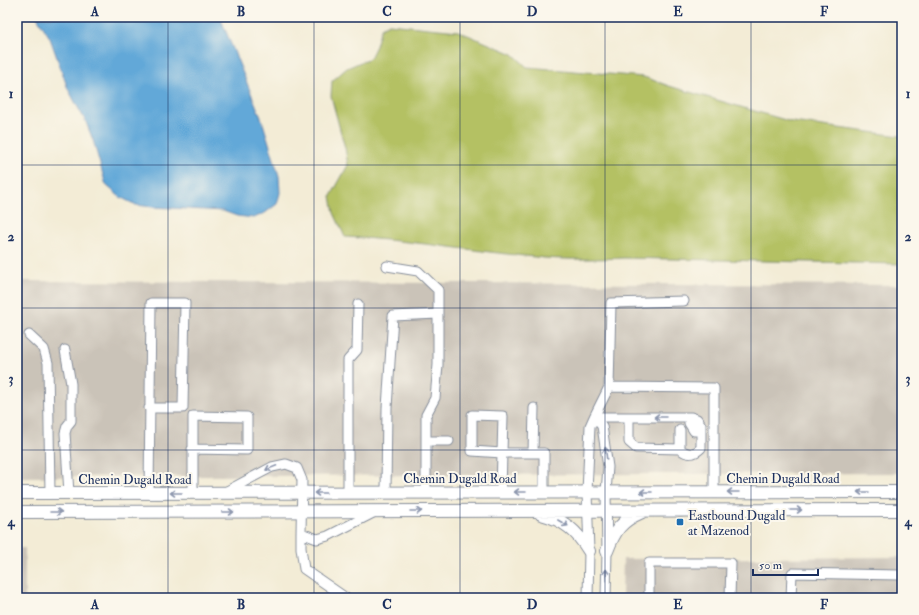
<svg xmlns="http://www.w3.org/2000/svg" width="919" height="615" font-family="'IM FELL Double Pica',serif">
  <style>
    .industrial { fill: #cac3b8 }
    .green { fill: #b4c163; stroke: #687860 }
    .water { fill: #62a8d8; stroke: #3e6c9b }
    .lines { fill: none; stroke-linecap: round; stroke-linejoin: round }
    .minor-casing { stroke: #878e9a; stroke-width: 11 }
    .major-casing { stroke: #878e9a; stroke-width: 14 }
    .minor { stroke: #fff; stroke-width: 9 }
    .major { stroke: #fff; stroke-width: 12 }
    .oneway { stroke: #8d97ae }
    .grid { fill: none; stroke: #1b2f5e; stroke-width: 1; stroke-opacity: 0.55 }
    .poi-dot { fill: #1f6fb2; stroke: #fbf7ec; stroke-width: 1.5 }
    .labels { text-anchor: middle; stroke-width: 4; stroke-linejoin: round; paint-order: stroke }
    .street-label { font-size: 13px; fill: #1b2f5e; stroke: #fbf7ec }
    .poi-label { font-size: 13px; fill: #1b2f5e; stroke: #fbf7ec; text-anchor: start }
    .neatline { fill: none; stroke: #1b2f5e; stroke-width: 1.5 }
    .grid-label { font-size: 13px; text-anchor: middle; font-weight: bold; fill: #1b2f5e }
  </style>
  <rect width="100%" height="100%" fill="#fbf7ec"/>
  <filter id="ink" filterUnits="userSpaceOnUse"><feTurbulence type="fractalNoise" baseFrequency=".025" numOctaves="2"/><feDisplacementMap in="SourceGraphic" scale="8" xChannelSelector="R" yChannelSelector="G"/><feConvolveMatrix kernelMatrix="1 2 1 2 8 2 1 2 1" color-interpolation-filters="sRGB"/></filter>
  <filter id="wash" filterUnits="userSpaceOnUse"><feTurbulence type="fractalNoise" baseFrequency=".012" numOctaves="4" result="noise"/><feDisplacementMap in="SourceGraphic" scale="16" xChannelSelector="R" yChannelSelector="G"/><feGaussianBlur stdDeviation="0.9" result="paint"/><feColorMatrix in="noise" values="0 0 0 0 0 0 0 0 0 0 0 0 0 0 0 0 0 1.4 0 .05"/><feComposite in="paint" operator="in"/></filter>
  <g filter="url(#wash)">
    <rect width="100%" height="100%" fill="#f3ecd6"/>
    <path class="industrial" d="M17,281l885,4v188l-885,4z
      M17,548h8v50h-8z
      M902,557v41h-280l1,-39z"/>
    <path class="green" d="M389,24l69,7 55,23 14,13 117,10 25,9 123,36 108,14 2,2v126l-278,-6c-26,1 -53,2 -79,0 -67,-6 -133,-18 -200,-21l-11,-24 -3,-17 17,-31 -3,-17 -14,-52 1,-15 15,-13 23,-10 6,-12 5,-18z"/>
    <path class="water" d="M37,17h183l42,103 17,56 1,17 -3,11 -12,9 -11,5 -17,-2 -14,-5 -70,-4 -17,-2 -16,-8 -14,-12 -13,-45 -7,-18 -18,-33 -18,-51z"/>
  </g>
  <g filter="url(#ink)">
    <g class="lines">
      <g class="minor-casing">
        <path id="minor" d="M387,266l31,5 20,19v75l-3,33 -9,17v77
          M29,335l15,14 4,14 2,130
          M65,350l6,34v37l-4,5 -2,7 4,60
          M609,387l105,1v105
          M472,415l31,1 -1,37 -30,-2z
          M629,417v25l7,6 44,1c7,6 14,6 21,-1v-23l-4,-6 -6,-2h-97l15,-30 2,-84 73,-2
          M691,417l-2,6 5,8h6
          M680,430v19
          M426,441h23
          M192,449l55,1v-33l-54,-1v77
          M533,453l1,-45
          M225,492l47,-25 14,-3 11,4 5,12 -1,53 16,6 11,-3 47,-24
          M386,492l1,-84 6,-92 45,-2
          M501,492l1,-39h42v39
          M149,493l2,-190h34l-2,105h-34
          M348,493v-133l9,-10 1,-46
          M301,533v15l3,21 42,29
          M588,598l1,-47 -2,-59 3,-66 4,-9 8,9 6,41 -2,25 1,59 -1,47
          M649,598v-35h82l-1,35
          M791,598l1,-25 107,2 3,2"/>
      </g>
      <g class="major-casing">
        <path id="major" d="M17,493l885,-1
          M17,512l885,-2
          M541,514c23,6 36,17 48,37
          M607,551c8,-21 14,-30 35,-39"/>
      </g>
      <use href="#minor" class="minor"/>
      <use href="#major" class="major"/>
    </g>
    <defs><path id="oneway-shaft" d="M-6 0H5M1.5-3L5.5 0L1.5 3" fill="none" stroke-width="1.6" stroke-linecap="round" stroke-linejoin="round"/></defs>
    <g class="oneway">
      <use href="#oneway-shaft" transform="translate(660 417) rotate(180)"/>
      <use href="#oneway-shaft" transform="translate(606 453) rotate(-97)"/>
      <use href="#oneway-shaft" transform="translate(271 468) rotate(158)"/>
      <use href="#oneway-shaft" transform="translate(520 492) rotate(180)"/>
      <use href="#oneway-shaft" transform="translate(646 492) rotate(180)"/>
      <use href="#oneway-shaft" transform="translate(733 492) rotate(180)"/>
      <use href="#oneway-shaft" transform="translate(863 492) rotate(180)"/>
      <use href="#oneway-shaft" transform="translate(176 493) rotate(180)"/>
      <use href="#oneway-shaft" transform="translate(320 493) rotate(180)"/>
      <use href="#oneway-shaft" transform="translate(796 510)"/>
      <use href="#oneway-shaft" transform="translate(416 511)"/>
      <use href="#oneway-shaft" transform="translate(56 512)"/>
      <use href="#oneway-shaft" transform="translate(228 512)"/>
      <use href="#oneway-shaft" transform="translate(563 523) rotate(30)"/>
      <use href="#oneway-shaft" transform="translate(606 575) rotate(-88)"/>
    </g>
  </g>
  <path class="grid" d="M168,17v581M314,17v581M460,17v581M605,17v581M751,17v581M17,165h885M17,308h885M17,450h885"/>
  <rect class="poi-dot" x="676" y="518" width="8" height="8" rx="2"/>
  <g class="labels">
    <g class="street-label">
      <text x="460" y="483">Chemin Dugald Road</text>
      <text x="783" y="483">Chemin Dugald Road</text>
      <text x="135" y="484">Chemin Dugald Road</text>
    </g>
    <g class="poi-label">
      <text x="688" y="520">Eastbound Dugald<tspan x="688" dy="15">at Mazenod</tspan></text>
    </g>
  </g>
  <rect width="919" height="615" fill="none" stroke="#fbf7ec" stroke-width="44"/>
  <path d="M753 569v6h65v-6" fill="none" stroke="#1b2f5e" stroke-width="2"/>
  <text x="759" y="569" font-size="12" fill="#1b2f5e" stroke="#fbf7ec" stroke-width="3" paint-order="stroke">50 m</text>
  <rect x="22" y="22" width="875" height="571" class="neatline"/>
  <g class="grid-label">
    <text x="95" y="16">A</text>
    <text x="241" y="16">B</text>
    <text x="387" y="16">C</text>
    <text x="532" y="16">D</text>
    <text x="678" y="16">E</text>
    <text x="824" y="16">F</text>
    <text x="11" y="98">1</text>
    <text x="908" y="98">1</text>
    <text x="11" y="241">2</text>
    <text x="908" y="241">2</text>
    <text x="11" y="383">3</text>
    <text x="908" y="383">3</text>
    <text x="11" y="526">4</text>
    <text x="908" y="526">4</text>
    <text x="95" y="609">A</text>
    <text x="241" y="609">B</text>
    <text x="387" y="609">C</text>
    <text x="532" y="609">D</text>
    <text x="678" y="609">E</text>
    <text x="824" y="609">F</text>
  </g>
</svg>
